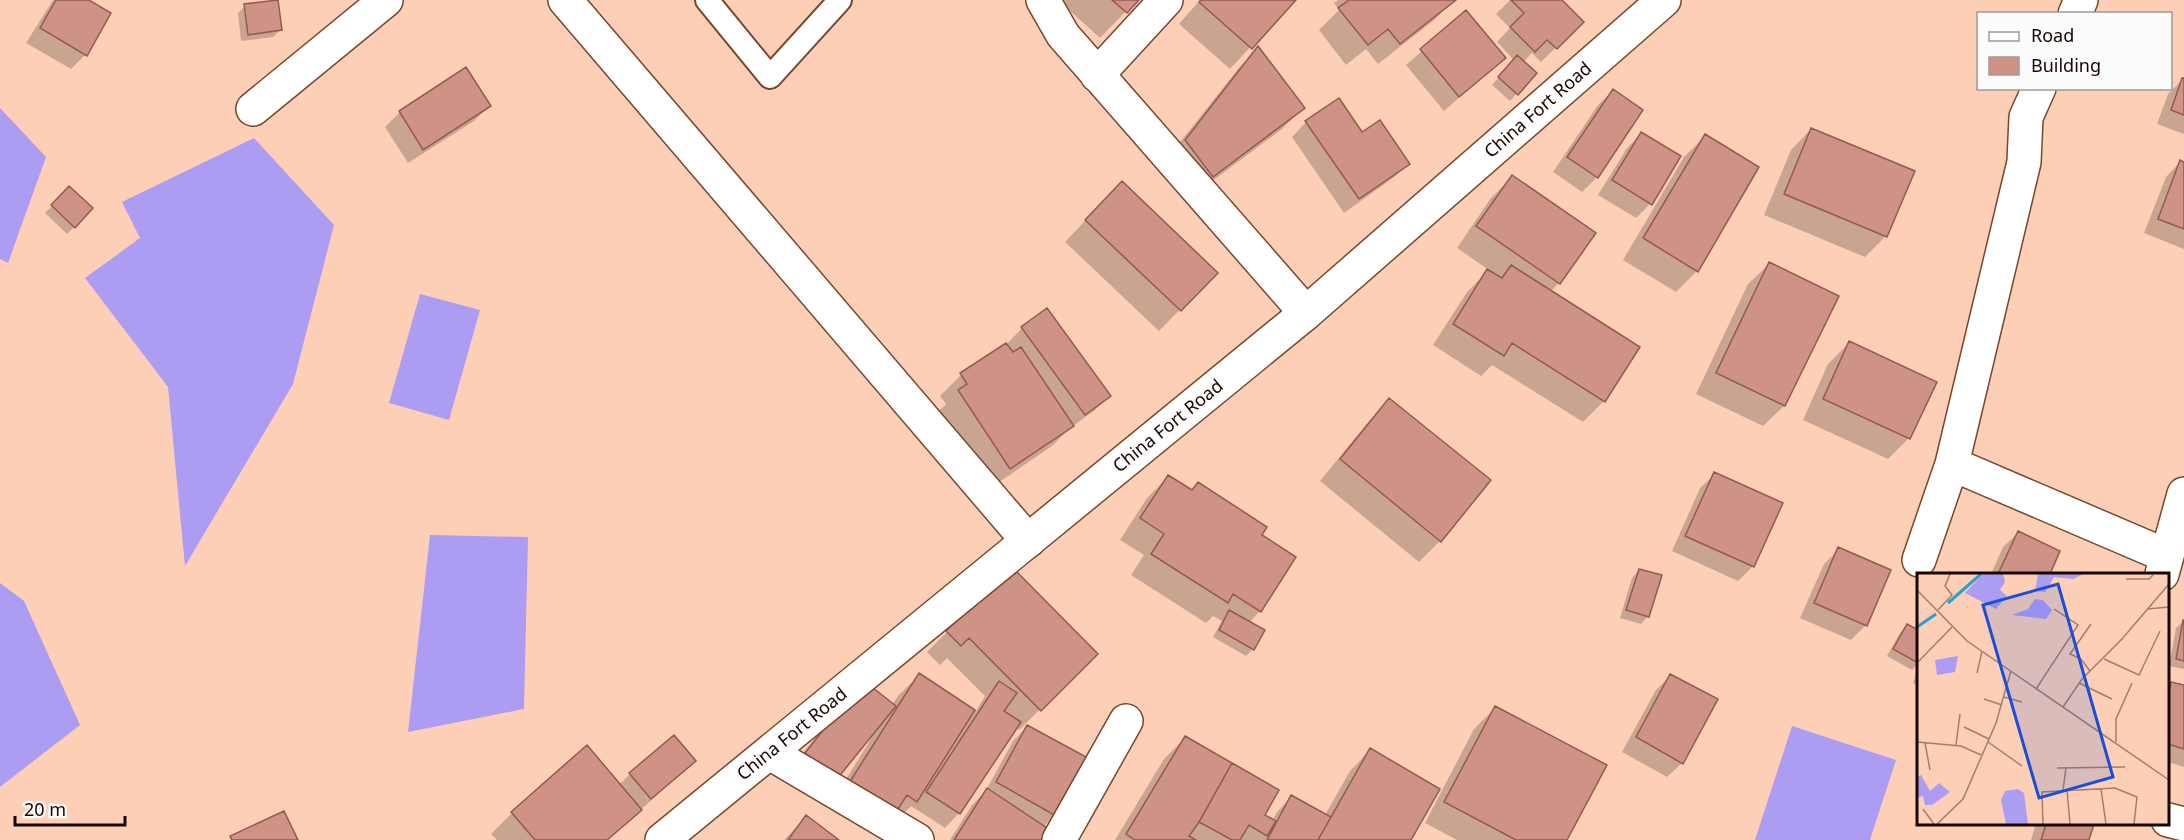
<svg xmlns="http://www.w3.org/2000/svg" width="2184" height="840" font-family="'Noto Sans',sans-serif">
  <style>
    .forest { fill: #ac9df3 }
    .shadow { fill: #0003 }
    .building { fill: #cf9286; stroke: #935a50; stroke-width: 1.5 }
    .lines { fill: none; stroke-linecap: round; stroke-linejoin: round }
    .lane-casing { stroke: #77472b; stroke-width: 26 }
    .street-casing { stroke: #77472b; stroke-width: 36 }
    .secondary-casing { stroke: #77472b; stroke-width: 36 }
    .lane { stroke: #fff; stroke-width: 22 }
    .street { stroke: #fff; stroke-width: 33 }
    .secondary { stroke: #fff; stroke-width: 33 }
    .labels { text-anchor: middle; stroke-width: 5; stroke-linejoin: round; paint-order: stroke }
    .street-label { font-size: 18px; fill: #180600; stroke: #fbfbfb }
    .inset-river { fill: none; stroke: #29a2d3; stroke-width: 3 }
    .inset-road { fill: none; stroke: #a17f6d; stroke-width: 1.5 }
    .view { fill: #1d4ed8; fill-opacity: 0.15; stroke: #1d4ed8; stroke-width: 3 }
    .inset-edge { fill: none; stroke: #180600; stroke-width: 3 }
  </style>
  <rect width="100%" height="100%" fill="#fccfb6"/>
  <path class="forest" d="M0,108l46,49 -38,106 -8,-4z
    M254,138l80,87 -41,159 -108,182 -17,-179 -83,-109 55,-40 -18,-36z
    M420,294l60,16 -31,110 -60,-17z
    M430,535l98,2 -4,172 -116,23z
    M0,583l24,18 56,124 -80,62z
    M1792,726l104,34 -26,80h-115z"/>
  <path class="shadow" d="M53,0h33l-1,55 -14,14 -45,-26z
    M1058,0h79l-37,38z
    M1200,0h94l-64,69 -51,-45z
    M1338,0h116l-21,21 -55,43 -12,-15 -20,16 -27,-35 20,-20 -5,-7z
    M1510,0h50l22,22 -41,40 -9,-9 -9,9 12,11 -25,28 -18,-16 22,-25 -17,-18 13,-14 -14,-14z
    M245,6l35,24 -7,7 -32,4 -3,-28z
    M1466,13l38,45 -60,53 -38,-46z
    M1258,48l45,60 -21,21 -91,68 -26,-36 73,-92z
    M465,69l24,37 -15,15 -66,42 -23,-36 15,-15z
    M2183,79l1,1v54l-27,-10 11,-30z
    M1613,91l-16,86 -15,15 -29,-20 45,-67z
    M1306,122l56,12 46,30 -15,14 -49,35 -52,-76z
    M1811,129l75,107 -21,21 -101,-42 27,-65z
    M1641,134l9,70 -14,14 -38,-23 29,-47z
    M1705,136l-8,135 -21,21 -53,-32 61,-103z
    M2180,162l4,1v86l-40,-16 22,-56z
    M1512,177l81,56 -34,50 -9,9 54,109 -21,21 -91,-57 -11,11 -48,-31 34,-53 22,-22 -32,-22 34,-50z
    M70,188l4,39 -7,7 -22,-21z
    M1101,204l115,69 -57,58 -94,-89z
    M1769,264l68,32 -53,110 -21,20 -67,-32 52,-110z
    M1022,328l87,68 -14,14 -26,19 -17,17 -63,43 -51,-77 8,-8 -6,-8 21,-21 46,-31z
    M1849,343l60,95 -21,21 -85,-39 25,-56z
    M1389,400l51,141 -21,21 -99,-81 49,-60z
    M1715,474l38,92 -15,15 -66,-30 28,-63z
    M1168,477l22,14 8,-7 62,51 34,22 -34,54 -11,12 4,26 -7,7 -33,-19 9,-16 -9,-5 -7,7 -75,-48 13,-20 -24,-15 27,-42z
    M2018,533l40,19 -10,22h-57l12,-27z
    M1839,549l50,22 -24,55 -14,14 -51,-22 24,-54z
    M1011,568l85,86 -77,76 -3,-3 -57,86 -14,15 -34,-22 -16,16 -65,-17 44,-71 -2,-1 -81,35 58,-72 43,9 6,-9 21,-21 57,36 9,-15 -38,-38 -7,7 -13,-13z
    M1639,570l9,46 -7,8 -21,-6 12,-40z
    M2184,621v48l-15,-3 7,-38z
    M1907,625l11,6v32l-6,7 -25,-14 13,-23z
    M1918,668v17l-5,-2z
    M1671,675l11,88 -15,14 -45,-25 34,-62z
    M2172,683l12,4v80l-16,-5v-75z
    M1495,708l70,132h-108l-32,-17 49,-94z
    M1027,727l28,88 -12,12 -1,13h-92l22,-35 13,-13 28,-51z
    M1185,738l78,78 9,5 5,-9 14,-15 34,18 25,-44 20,-21 39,90h-294l49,-81z
    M694,761l-86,79h-111l-6,-6 21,-21 107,-28 11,-11z
    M806,817l31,23h-53z
    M2036,824h56l-5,16h-56z"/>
  <path class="building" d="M56,0h33l22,13 -24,43 -47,-28z
    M278,0l4,30 -34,5 -4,-31z
    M1112,0h27l-12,13z
    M1201,0h95l-44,49 -53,-47z
    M1349,0h107l-56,44 -12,-15 -20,16 -30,-37z
    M1511,0h51l22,22 -27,27 -10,-9 -12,12 -25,-25 14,-14z
    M1466,10l40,48 -47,39 -39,-48z
    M1258,46l47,62 -92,69 -28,-37z
    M1517,55l20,18 -19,22 -20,-18z
    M466,67l25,39 -68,44 -24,-39z
    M2182,78h2v37l-13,-5z
    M1613,89l30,21 -45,68 -31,-21z
    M1339,98l23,34 18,-12 30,44 -51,35 -54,-78z
    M1811,128l104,43 -28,66 -103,-43z
    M1641,132l40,24 -29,49 -40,-25z
    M1705,134l54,33 -61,105 -55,-34z
    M2180,160l4,2v67l-26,-10z
    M1512,175l84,58 -36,51 -84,-58z
    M1122,181l96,92 -37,38 -96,-91z
    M69,186l24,22 -18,20 -24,-23z
    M1769,262l70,34 -54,110 -69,-33z
    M1511,265l129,82 -35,55 -93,-59 -8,13 -51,-32 34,-55 15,9z
    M1047,308l64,88 -26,19 -64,-88z
    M1849,341l88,41 -27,57 -87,-40z
    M1006,343l7,9 8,-5 53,79 -64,43 -52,-79 9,-6 -7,-11z
    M1389,398l102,82 -50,62 -101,-83z
    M1714,472l69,31 -29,64 -69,-31z
    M1168,475l24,15 6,-8 69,45 -5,8 34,22 -35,55 -28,-18 -5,9 -77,-49 13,-20 -24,-16z
    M2018,531l42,20 -10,23h-52z
    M1838,547l53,23 -24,56 -53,-23z
    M1011,566l87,88 -57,57 -72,-73 -8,8 -15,-15z
    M1639,569l23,6 -13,42 -23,-7z
    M1229,610l36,20 -11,20 -35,-20z
    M2183,620h1v41l-8,-2z
    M1907,624l11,6v33l-25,-14z
    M919,673l56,37 -58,92 -10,-7 -11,17 -47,-29z
    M1670,674l48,25 -35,65 -47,-27z
    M863,680l33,26 -59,73 -32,-26z
    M999,681l18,12 -13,18 17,11 -61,92 -34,-22z
    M2171,682l13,3v64l-16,-5v-49z
    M1495,706l112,59 -40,75h-51l-72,-38z
    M1027,725l61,33 -32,58 -60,-34z
    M674,735l22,26 -45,38 -22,-26z
    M1185,736l47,27 -33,59 -10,14 7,4h-61l-9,-6z
    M587,745l55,65 -35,30h-72l-24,-28z
    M1370,748l70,41 -29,51h-93z
    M1232,763l47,27 -14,25 11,6 -9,15 -18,-11 -9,15h-8l-33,-18z
    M987,788l63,42 -6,10h-90z
    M1291,795l40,22 -13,23h-51z
    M284,811l14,29h-66l-2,-4z
    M806,815l33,25h-51z
    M2046,824h48l-5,16h-48z"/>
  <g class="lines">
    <g class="lane-casing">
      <path id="lane" d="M707,0l63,77 70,-77"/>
    </g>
    <g class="street-casing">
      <path id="street" d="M565,0l463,541
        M1043,0l20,35 243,278
        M2075,14l6,-14
        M1097,75l69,-75
        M253,109l133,-109
        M1952,464l215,92
        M1919,560l33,-96 72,-302 2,-45 13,-29
        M2162,574l22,-80
        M770,753l147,87
        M2168,820l16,4
        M1059,840l67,-119"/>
    </g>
    <g class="secondary-casing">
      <path id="secondary" d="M662,840l644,-527 358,-313"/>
    </g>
    <use href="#lane" class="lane"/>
    <use href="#street" class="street"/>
    <use href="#secondary" class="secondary"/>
  </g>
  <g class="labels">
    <g class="street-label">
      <text transform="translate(1538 110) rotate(-41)" y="6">China Fort Road</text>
      <text transform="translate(1168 426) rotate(-39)" y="6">China Fort Road</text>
      <text transform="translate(792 734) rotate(-39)" y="6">China Fort Road</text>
    </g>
  </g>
  <g transform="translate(1917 573)">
    <rect width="252" height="252" fill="#fccfb6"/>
    <path d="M66,1h20l2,8 -5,8 7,6 -11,13 -31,-16zM121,1h46l-11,5 -19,-2 -9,15 -10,-1zM118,26l8,1 9,10 -6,9 -34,-4 16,-6zM41,83l-3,16 -18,3 -2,-15zM4,202l9,16 9,-8 11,9 -18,13h-7l-2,-9 -6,2v-21zM101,216l6,4 4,31h-22l-5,-24 4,-9z" fill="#ac9df3"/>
    <path class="inset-river" d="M31,30l33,-29M0,54l19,-13"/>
    <path class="inset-road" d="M209,6h23l4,-4M0,17l50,51 202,139M230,36l22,-2M21,37l14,-15 -7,-9 5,-12M187,86l35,16 21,-44M0,90l35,-36M173,98l-9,-12 -11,-5 21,-30M60,100l5,-22M162,110l33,16M119,116l42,-64 -24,-16M87,124l18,5M67,126l18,6M146,134l19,-28 40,-40 47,-55M47,154l25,12M0,169l44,4 20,9M71,169l34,24M199,169v-23l16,-36M8,170l5,27M39,172l4,-31M140,195l68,-1M184,216l5,35M146,217l3,-22M150,217l3,34M6,236l11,15M20,251l26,-25 33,-76 15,-52M126,251l-1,-32 73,-4 22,9 -3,27"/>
    <path class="view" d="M141,11l55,193 -74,21 -56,-193z"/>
    <rect width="252" height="252" class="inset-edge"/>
  </g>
  <rect x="1977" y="12" width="195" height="78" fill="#fbfbfb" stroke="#a09997" stroke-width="1.5"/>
  <rect x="1989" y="32" width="30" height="9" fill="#ffffff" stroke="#a09997" stroke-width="1.5"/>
  <text x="2031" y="42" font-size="18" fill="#180600">Road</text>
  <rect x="1989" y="57" width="30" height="18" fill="#cf9286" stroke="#a09997" stroke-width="1.5"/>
  <text x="2031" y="72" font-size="18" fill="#180600">Building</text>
  <path d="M15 816v9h110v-9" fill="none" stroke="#180600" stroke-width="3"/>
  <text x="24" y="816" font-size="18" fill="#180600" stroke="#fbfbfb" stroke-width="4.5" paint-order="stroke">20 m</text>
</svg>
